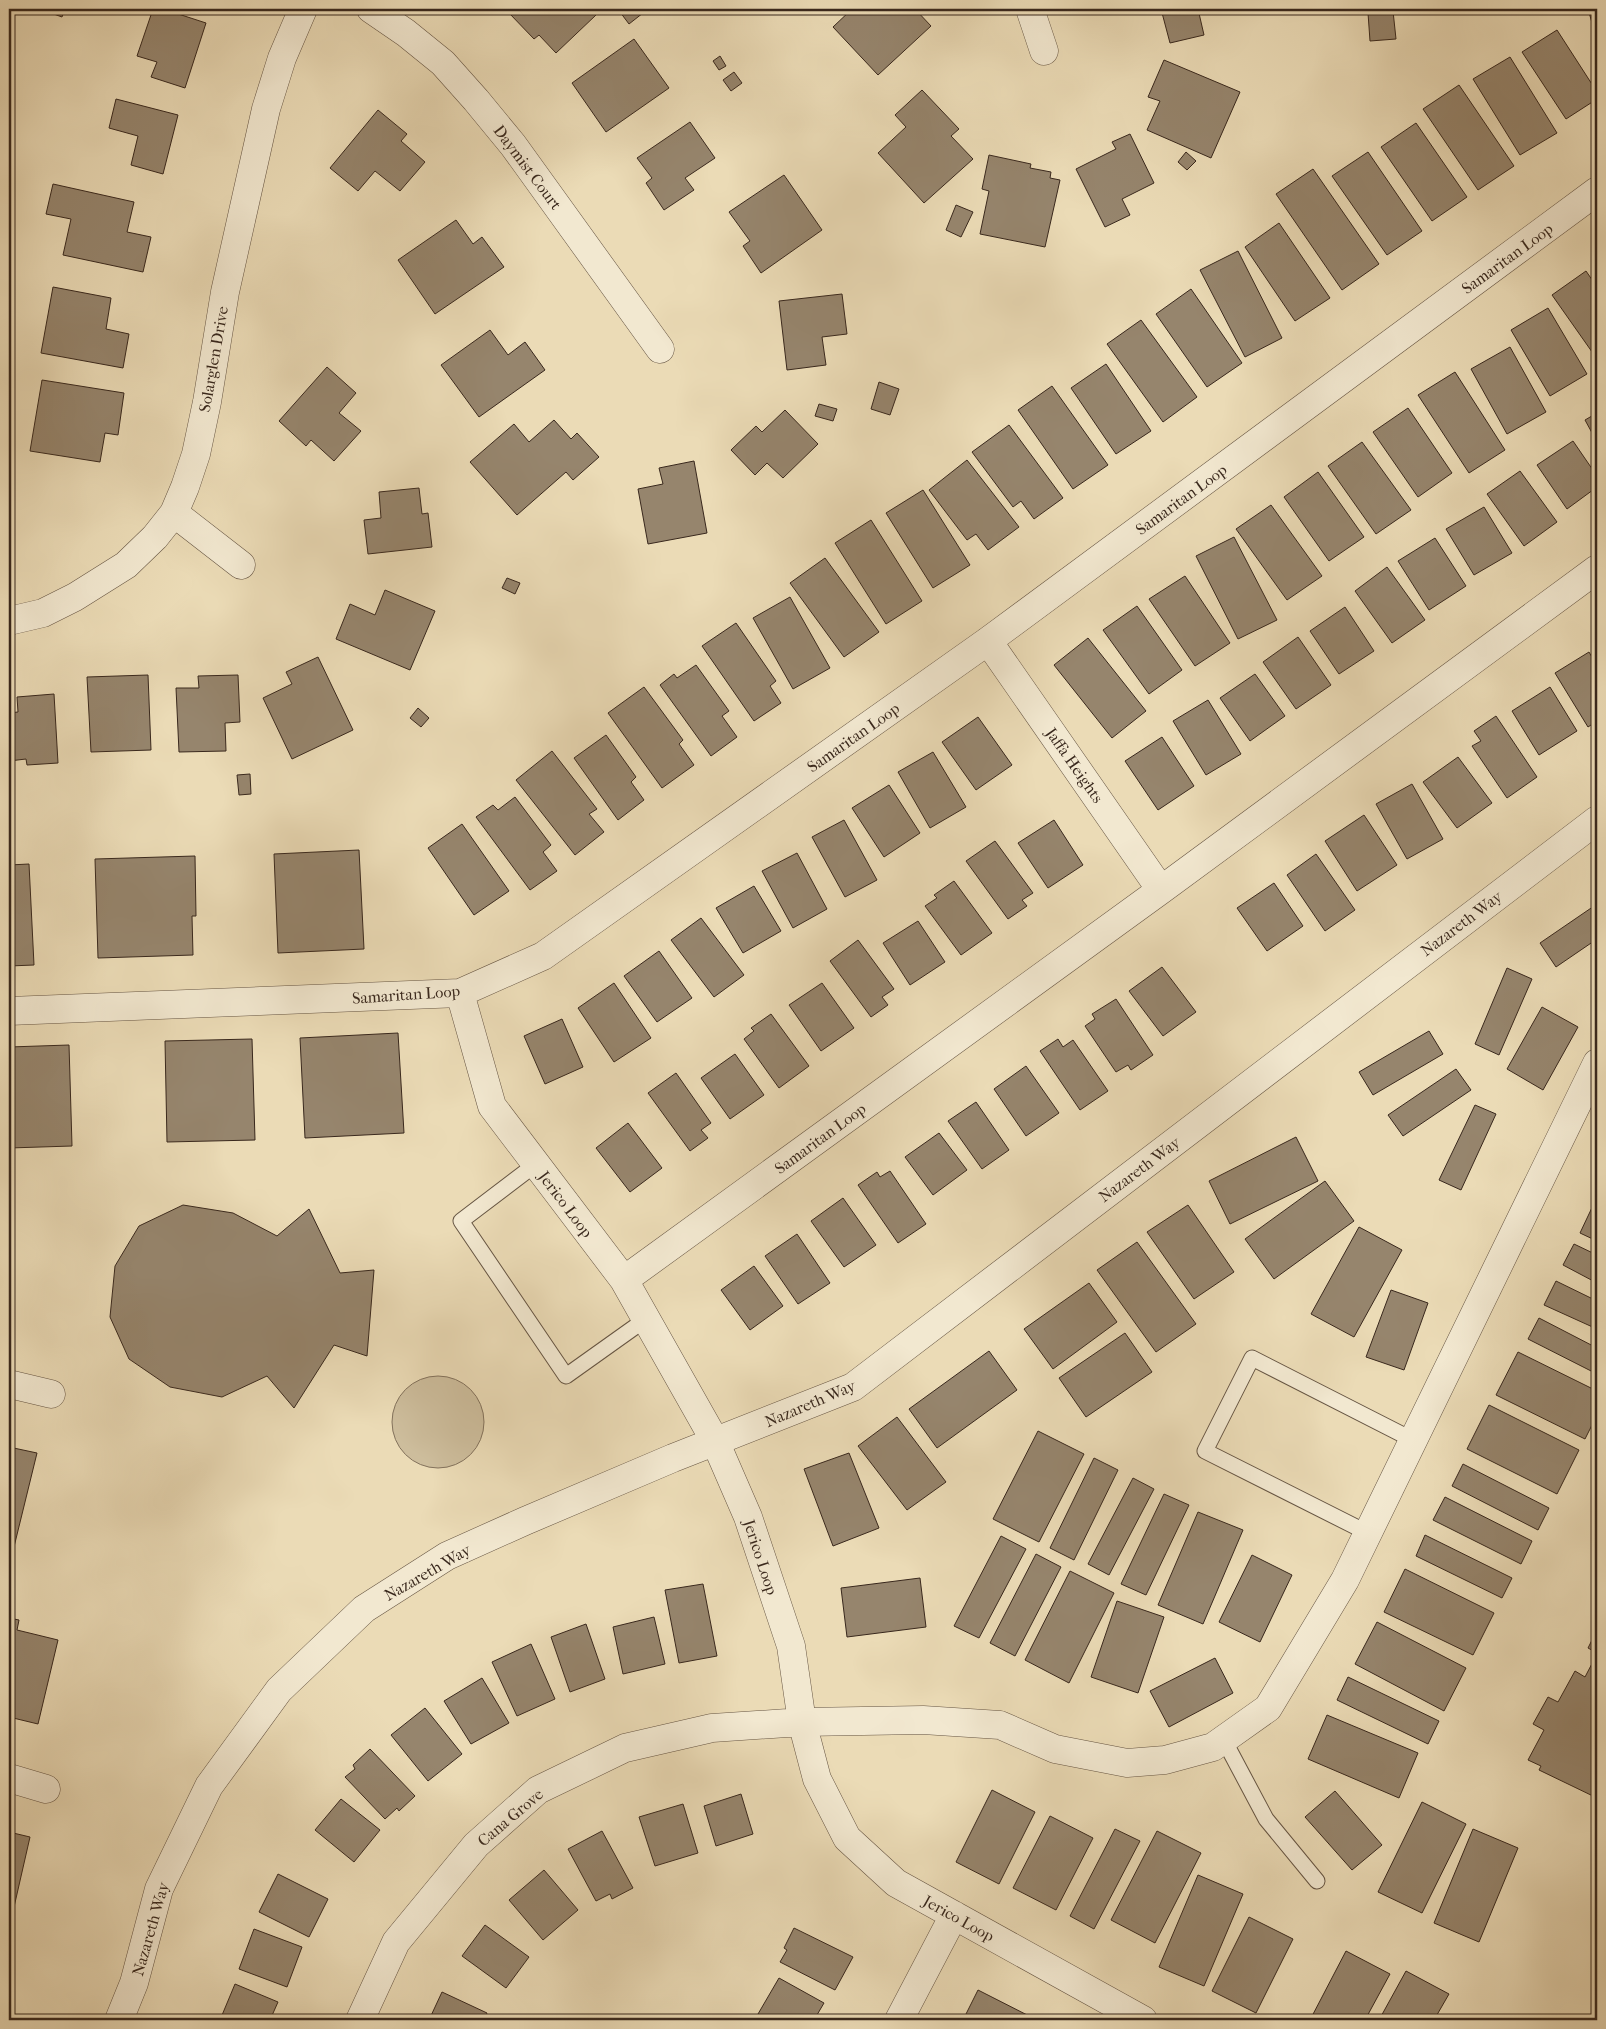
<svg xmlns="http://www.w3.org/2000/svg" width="1606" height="2029" font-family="'IM FELL French Canon',serif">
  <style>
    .green { fill: #cdbd9c; stroke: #83725c }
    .building { fill: #96856d; stroke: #39281d }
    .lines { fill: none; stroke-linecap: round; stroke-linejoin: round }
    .lane-casing { stroke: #665543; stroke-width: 17 }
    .street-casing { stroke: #665543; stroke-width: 29 }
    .lane { stroke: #f2e8d0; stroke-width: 15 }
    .street { stroke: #f2e8d0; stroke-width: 28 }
    .labels { text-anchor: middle; stroke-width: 5; stroke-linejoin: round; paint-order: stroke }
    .street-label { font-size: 16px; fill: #39281d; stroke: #f2e8d0 }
  </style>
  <rect width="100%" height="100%" fill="#ebdbb6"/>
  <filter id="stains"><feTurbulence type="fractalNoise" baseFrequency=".004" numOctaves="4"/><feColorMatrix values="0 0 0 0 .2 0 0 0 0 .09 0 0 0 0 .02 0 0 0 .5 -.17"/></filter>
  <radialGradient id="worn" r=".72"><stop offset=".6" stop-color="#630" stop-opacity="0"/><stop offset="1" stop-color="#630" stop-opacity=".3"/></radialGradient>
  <path class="green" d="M392 1422a46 46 0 1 1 92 0a46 46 0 1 1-92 0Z"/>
  <path class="building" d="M53,9h12l-3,8 -11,-4z
    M153,9h10l43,14 -21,65 -34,-11 6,-15 -20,-6z
    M514,9h75l7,6 -40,38 -17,-18 -5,4 -25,-26z
    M624,9h16l3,4 -14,11 -9,-12z
    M852,9h45l2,2 2,-2h14l16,17 -53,49 -45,-48z
    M1161,9h37l6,26 -34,8z
    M1588,9h9v31z
    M1393,11l3,28 -26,2 -2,-28z
    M1557,30l40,62v7l-31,20 -44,-67z
    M634,39l35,49 -63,44 -34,-49z
    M720,56l6,10 -7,4 -6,-9z
    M1510,57l47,76 -37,22 -47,-76z
    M1164,60l76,32 -29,66 -64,-28 13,-29 -12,-4z
    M734,72l8,11 -11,8 -8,-11z
    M1459,85l55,81 -36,24 -55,-81z
    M922,90l37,39 -8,7 22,23 -49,44 -46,-50 28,-26 -11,-12z
    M116,99l62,16 -15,59 -32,-9 7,-29 -29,-8z
    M378,110l29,24 -6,7 24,21 -25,29 -25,-20 -17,20 -28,-23z
    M690,122l25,36 -30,20 9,12 -30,20 -18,-27 6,-5 -15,-20z
    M1416,123l51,74 -35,24 -51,-74z
    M1130,134l24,49 -32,16 8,16 -25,12 -29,-58 40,-20 -4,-7z
    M1186,152l10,9 -9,9 -9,-8z
    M1368,152l54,79 -35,24 -55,-79z
    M989,155l42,9 -1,4 21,4 -1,6 10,2 -15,67 -65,-13 9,-43 -7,-2z
    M1313,169l66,95 -37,26 -66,-96z
    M784,175l38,55 -61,43 -18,-27 7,-5 -21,-29z
    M53,184l81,18 -7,30 24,5 -8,35 -80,-17 8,-36 -25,-5z
    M956,205l17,7 -12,25 -15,-7z
    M456,220l17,24 9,-7 22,30 -69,47 -37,-54z
    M1279,223l51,75 -35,23 -50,-74z
    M1238,251l44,87 -37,19 -45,-87z
    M1586,271l11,16v72l-45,-64z
    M53,287l58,11 -5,31 23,5 -6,34 -82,-15z
    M1191,289l51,74 -35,24 -51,-73z
    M842,294l5,40 -25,3 4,28 -39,5 -8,-69z
    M1548,308l39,66 -37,22 -39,-66z
    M1141,320l56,77 -34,25 -56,-78z
    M490,330l18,25 17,-13 20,28 -66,47 -38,-52z
    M1510,347l36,65 -39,22 -36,-65z
    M1106,364l45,67 -35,23 -45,-66z
    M327,367l29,26 -17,20 22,18 -27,30 -23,-21 -5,6 -27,-25z
    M1455,372l50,78 -36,23 -51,-78z
    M42,380l82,13 -6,42 -13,-2 -5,29 -70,-11z
    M879,382l20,7 -9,26 -19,-6z
    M1052,386l56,79 -35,24 -55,-79z
    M819,404l18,5 -4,12 -18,-5z
    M1408,408l44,65 -34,24 -45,-65z
    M785,410l33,34 -35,34 -16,-15 -12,12 -24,-25 25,-24 6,6z
    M1597,413v29l-12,-22z
    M554,420l17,19 6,-6 22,24 -26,23 -7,-8 -49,43 -47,-53 44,-38 15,18z
    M1009,425l54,73 -29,21 -13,-18 -8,6 -41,-55z
    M1573,441l24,35v11l-30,22 -30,-44z
    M1362,442l49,68 -35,24 -48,-68z
    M967,460l52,67 -31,23 -12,-16 -9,6 -38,-50z
    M694,461l13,72 -59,11 -10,-55 25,-5 -4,-16z
    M1520,471l37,51 -33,24 -37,-52z
    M1318,472l46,65 -35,24 -45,-64z
    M419,488l3,26 6,-1 4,34 -64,7 -4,-34 17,-2 -2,-26z
    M923,490l47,75 -37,23 -47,-75z
    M1271,505l51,71 -35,24 -51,-71z
    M1484,507l28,46 -38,22 -28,-46z
    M871,520l51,81 -36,23 -51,-81z
    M1234,537l43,83 -39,19 -42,-83z
    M1435,538l31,48 -37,24 -31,-49z
    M825,558l54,74 -35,25 -54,-74z
    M1387,567l38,53 -33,23 -37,-52z
    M1185,576l45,67 -35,23 -46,-67z
    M507,578l13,5 -5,11 -13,-6z
    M385,590l50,21 -25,59 -74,-31 14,-35 25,11z
    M790,597l40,71 -37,21 -40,-71z
    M1137,606l45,64 -33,24 -46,-64z
    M1345,607l29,44 -35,23 -29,-43z
    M736,623l40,58 -6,5 11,17 -27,18 -52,-75z
    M1298,637l33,48 -35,24 -33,-47z
    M1088,638l58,73 -34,27 -58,-73z
    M1589,652l8,14v55l-9,6 -33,-54z
    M318,657l35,73 -61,29 -29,-61 29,-14 -6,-12z
    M696,665l33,46 -7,5 15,21 -26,19 -51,-71 14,-11 3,4z
    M1255,674l30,42 -35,25 -30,-43z
    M148,675l3,75 -60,2 -4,-75z
    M238,675l2,47 -15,1 1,28 -47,1 -3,-64h23l-1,-12z
    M644,687l39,53 -4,4 15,21 -32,23 -54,-75z
    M1550,687l27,44 -38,24 -27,-44z
    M54,694l4,69 -31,2 -1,-6 -17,2v-48l9,-1 -1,-15z
    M1208,700l33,54 -35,21 -33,-54z
    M418,708l11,10 -8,9 -11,-9z
    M1496,716l41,61 -30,21 -35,-52 9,-5 -7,-10z
    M978,717l34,48 -36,25 -34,-48z
    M606,735l30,42 -5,5 13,18 -26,20 -44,-62z
    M1162,737l32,49 -36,24 -33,-49z
    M552,751l45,58 -8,5 15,18 -29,23 -59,-75z
    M933,752l33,55 -36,21 -32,-56z
    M1458,757l34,46 -35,25 -34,-46z
    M250,774l1,20 -12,1 -2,-20z
    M1412,784l31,55 -36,20 -31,-55z
    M889,785l31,48 -36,24 -32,-49z
    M515,797l36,48 -8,7 14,19 -27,19 -54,-73 17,-12 5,5z
    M1364,815l33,50 -40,26 -32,-50z
    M844,820l33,60 -32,17 -33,-60z
    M1054,820l29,45 -35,23 -30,-45z
    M462,824l47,67 -35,24 -46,-67z
    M995,841l38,52 -11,7 5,6 -19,13 -42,-58z
    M359,850l5,99 -86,4 -4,-99z
    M797,853l30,56 -34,19 -31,-57z
    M1316,854l39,56 -30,21 -38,-56z
    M195,856l1,60h-4l1,39 -95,3 -3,-99z
    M29,864l5,101 -25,1v-101z
    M954,881l38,52 -31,22 -36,-49 12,-8 -3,-3z
    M1274,883l29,43 -36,25 -30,-43z
    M754,886l27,45 -38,22 -27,-45z
    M1597,904v35l-41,28 -16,-24z
    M701,918l43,57 -30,22 -43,-57z
    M918,921l27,41 -35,23 -27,-42z
    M858,940l36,49 -12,8 6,8 -17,12 -41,-56z
    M659,951l33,47 -35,24 -33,-46z
    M1162,967l34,45 -33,24 -34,-45z
    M1507,968l25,11 -33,76 -24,-11z
    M614,983l37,55 -37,24 -36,-54z
    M822,983l32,45 -33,23 -32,-46z
    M1116,999l37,56 -22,15 -3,-5 -12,7 -31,-46 10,-7 -3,-5z
    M1542,1007l36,20 -35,63 -36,-21z
    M771,1014l38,52 -30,22 -35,-49 10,-8 -3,-3z
    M562,1019l21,48 -38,17 -21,-48z
    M1429,1031l14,23 -70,41 -14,-23z
    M398,1033l6,100 -99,5 -5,-100z
    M252,1039l3,101 -88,2 -2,-101z
    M1058,1039l5,8 10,-7 35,51 -28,19 -40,-59z
    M69,1045l3,101 -63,2v-101z
    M735,1054l29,41 -34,24 -29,-41z
    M1026,1066l33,47 -33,23 -32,-47z
    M1456,1069l15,21 -68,46 -15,-21z
    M676,1073l35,50 -10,7 7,8 -18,13 -42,-58z
    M976,1102l33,48 -27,19 -34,-48z
    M1475,1105l21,9 -35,76 -22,-10z
    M628,1123l34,45 -32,24 -34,-44z
    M939,1133l28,37 -34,25 -28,-38z
    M1296,1137l22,44 -88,43 -21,-43z
    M890,1171l36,53 -28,19 -40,-58 19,-13 3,5z
    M1325,1181l29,40 -80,58 -29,-40z
    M1597,1197v44l-17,-8z
    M843,1198l33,47 -32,22 -33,-46z
    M183,1205l50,8 44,23 32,-27 31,64 34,-3 -7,86 -33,-11 -40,63 -27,-32 -45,21 -52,-10 -41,-28 -19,-42 5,-51 24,-40z
    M1188,1205l46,67 -40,27 -47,-67z
    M1359,1227l43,23 -48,87 -43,-23z
    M797,1234l33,49 -32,21 -33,-48z
    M1137,1242l59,82 -40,28 -59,-82z
    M1574,1244l23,11v28l-34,-18z
    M754,1266l29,40 -33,24 -29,-40z
    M1556,1281l41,20v28l-53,-24z
    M1089,1283l28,39 -64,47 -29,-40z
    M1391,1290l37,13 -24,67 -38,-13z
    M1539,1318l58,30v26l-69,-35z
    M1125,1333l27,39 -66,45 -27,-39z
    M989,1351l28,39 -80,58 -28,-39z
    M1518,1352l79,39v24l-12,24 -89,-44z
    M1489,1405l90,45 -22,44 -90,-45z
    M897,1417l49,65 -39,28 -49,-64z
    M1038,1431l46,23 -45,88 -46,-23z
    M9,1447l28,6 -24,98 -4,-1z
    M849,1453l30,75 -46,18 -29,-77z
    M1094,1458l24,12 -44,90 -24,-12z
    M1463,1464l86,44 -11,22 -86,-44z
    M1133,1478l21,11 -45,86 -21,-11z
    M1164,1494l25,11 -43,90 -25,-11z
    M1445,1497l87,44 -11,23 -88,-44z
    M1198,1512l45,18 -40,94 -45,-19z
    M1425,1535l87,43 -10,20 -86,-42z
    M1001,1536l25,13 -47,89 -25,-12z
    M1036,1554l25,13 -46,89 -25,-13z
    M1252,1555l40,20 -32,67 -41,-20z
    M1405,1569l89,44 -21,42 -89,-43z
    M1070,1571l44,22 -45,90 -44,-23z
    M920,1578l6,49 -79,10 -6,-49z
    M703,1584l14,72 -38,7 -14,-73z
    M1117,1601l47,16 -26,76 -47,-16z
    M654,1617l11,47 -42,10 -10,-47z
    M9,1618l10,2 -2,10 41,10 -20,84 -29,-7z
    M1377,1622l89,46 -22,43 -89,-47z
    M586,1624l19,55 -35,13 -19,-55z
    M1597,1630v23l-9,-5z
    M531,1644l24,55 -38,17 -25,-54z
    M1597,1654v139l-2,4 -56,-27 2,-4 -13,-6 16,-30 -11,-6 15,-27 10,5 17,-31 10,6z
    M1215,1658l18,35 -64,34 -19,-36z
    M1348,1677l91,44 -11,23 -91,-44z
    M482,1678l27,45 -38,21 -27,-43z
    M425,1708l37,46 -34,27 -37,-46z
    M1327,1715l91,38 -19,45 -91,-39z
    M370,1749l45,47 -16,15 -2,-3 -12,11 -40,-42 10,-8 -2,-4z
    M992,1790l43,22 -36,72 -43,-22z
    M1335,1791l47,54 -30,25 -47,-53z
    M741,1794l12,40 -37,12 -12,-40z
    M341,1799l39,31 -26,32 -39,-32z
    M1422,1802l44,22 -44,89 -44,-21z
    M683,1804l15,49 -43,13 -16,-49z
    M1050,1816l43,22 -37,72 -43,-22z
    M1115,1829l25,12 -46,88 -24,-13z
    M1473,1829l45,19 -39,94 -45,-19z
    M602,1831l31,57 -21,11 -2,-5 -14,7 -28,-52z
    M1157,1831l44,22 -46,90 -44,-23z
    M9,1832l21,5 -21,92z
    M544,1870l34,40 -35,30 -34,-40z
    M278,1874l50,25 -19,38 -50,-25z
    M1198,1875l45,19 -39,92 -45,-19z
    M1249,1917l44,22 -37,74 -44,-22z
    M485,1925l44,32 -23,31 -44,-32z
    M794,1928l59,29 -18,33 -55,-28 7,-12 -3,-2z
    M254,1929l48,18 -15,40 -48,-18z
    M1346,1951l44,23 -25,46h-55z
    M1406,1971l43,23 -15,26h-55z
    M779,1978l45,25 -10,17h-45l-11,-6z
    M235,1984l43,18 -8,18h-50z
    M978,1990l59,30h-74z
    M442,1992l45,21 -3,7h-55z"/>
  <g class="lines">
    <g class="lane-casing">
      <path id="lane" d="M536,1164l-75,57 105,155 80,-57
        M1368,1533l-163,-82 47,-93 161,82
        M1224,1740l42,79 51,62"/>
    </g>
    <g class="street-casing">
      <path id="street" d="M371,9l35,24 37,30 33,37 37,45 147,204
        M1030,9l14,42
        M174,513l67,52
        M9,621l34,-8 32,-16 51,-32 29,-28 19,-24 11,-26 11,-33 11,-52 18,-110 41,-183 16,-51 21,-49
        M988,641l173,249
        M460,993l32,113 132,174 91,161 33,76 43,129 11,76 15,57 30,59 49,45 247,137
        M9,1011l451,-18 83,-37 445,-315 609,-450
        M624,1280l537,-390 436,-321
        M9,1384l42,10
        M9,1778l37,11
        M119,2020l15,-37 25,-94 50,-103 70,-96 85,-81 83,-53 78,-35 148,-63 180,-71 744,-567
        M360,2020l36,-78 80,-97 62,-55 87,-42 87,-20 90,-6 121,-2 77,5 55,24 72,14 38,-3 48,-13 55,-39 77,-128 252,-517
        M899,2020l55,-105"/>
    </g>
    <use href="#lane" class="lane"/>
    <use href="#street" class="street"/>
  </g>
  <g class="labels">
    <g class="street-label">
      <text transform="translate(528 167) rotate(53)" y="6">Daymist Court</text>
      <text transform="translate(1507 258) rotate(-36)" y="6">Samaritan Loop</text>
      <text transform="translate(213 359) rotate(-80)" y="6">Solarglen Drive</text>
      <text transform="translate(1181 499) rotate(-36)" y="6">Samaritan Loop</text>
      <text transform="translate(853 737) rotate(-35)" y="6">Samaritan Loop</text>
      <text transform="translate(1075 765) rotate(55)" y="6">Jaffa Heights</text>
      <text transform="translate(1461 923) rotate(-37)" y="6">Nazareth Way</text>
      <text transform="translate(406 994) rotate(-4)" y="6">Samaritan Loop</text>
      <text transform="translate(820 1138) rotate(-36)" y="6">Samaritan Loop</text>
      <text transform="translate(1139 1169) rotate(-37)" y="6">Nazareth Way</text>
      <text transform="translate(566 1204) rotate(53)" y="6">Jerico Loop</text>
      <text transform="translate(810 1403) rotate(-23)" y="6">Nazareth Way</text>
      <text transform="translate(761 1557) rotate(72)" y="6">Jerico Loop</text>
      <text transform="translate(427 1572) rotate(-30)" y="6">Nazareth Way</text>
      <text transform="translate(510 1817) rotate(-40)" y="6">Cana Grove</text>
      <text transform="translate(959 1918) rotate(29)" y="6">Jerico Loop</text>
      <text transform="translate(150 1929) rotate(-74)" y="6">Nazareth Way</text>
    </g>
  </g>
  <rect width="1606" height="2029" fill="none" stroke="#ebdbb6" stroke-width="30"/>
  <rect x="10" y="10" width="1586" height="2009" fill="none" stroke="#39281d" stroke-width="2.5"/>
  <rect x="15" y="15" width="1576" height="1999" fill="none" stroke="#39281d"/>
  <rect width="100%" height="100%" filter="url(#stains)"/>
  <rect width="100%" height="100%" fill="url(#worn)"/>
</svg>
